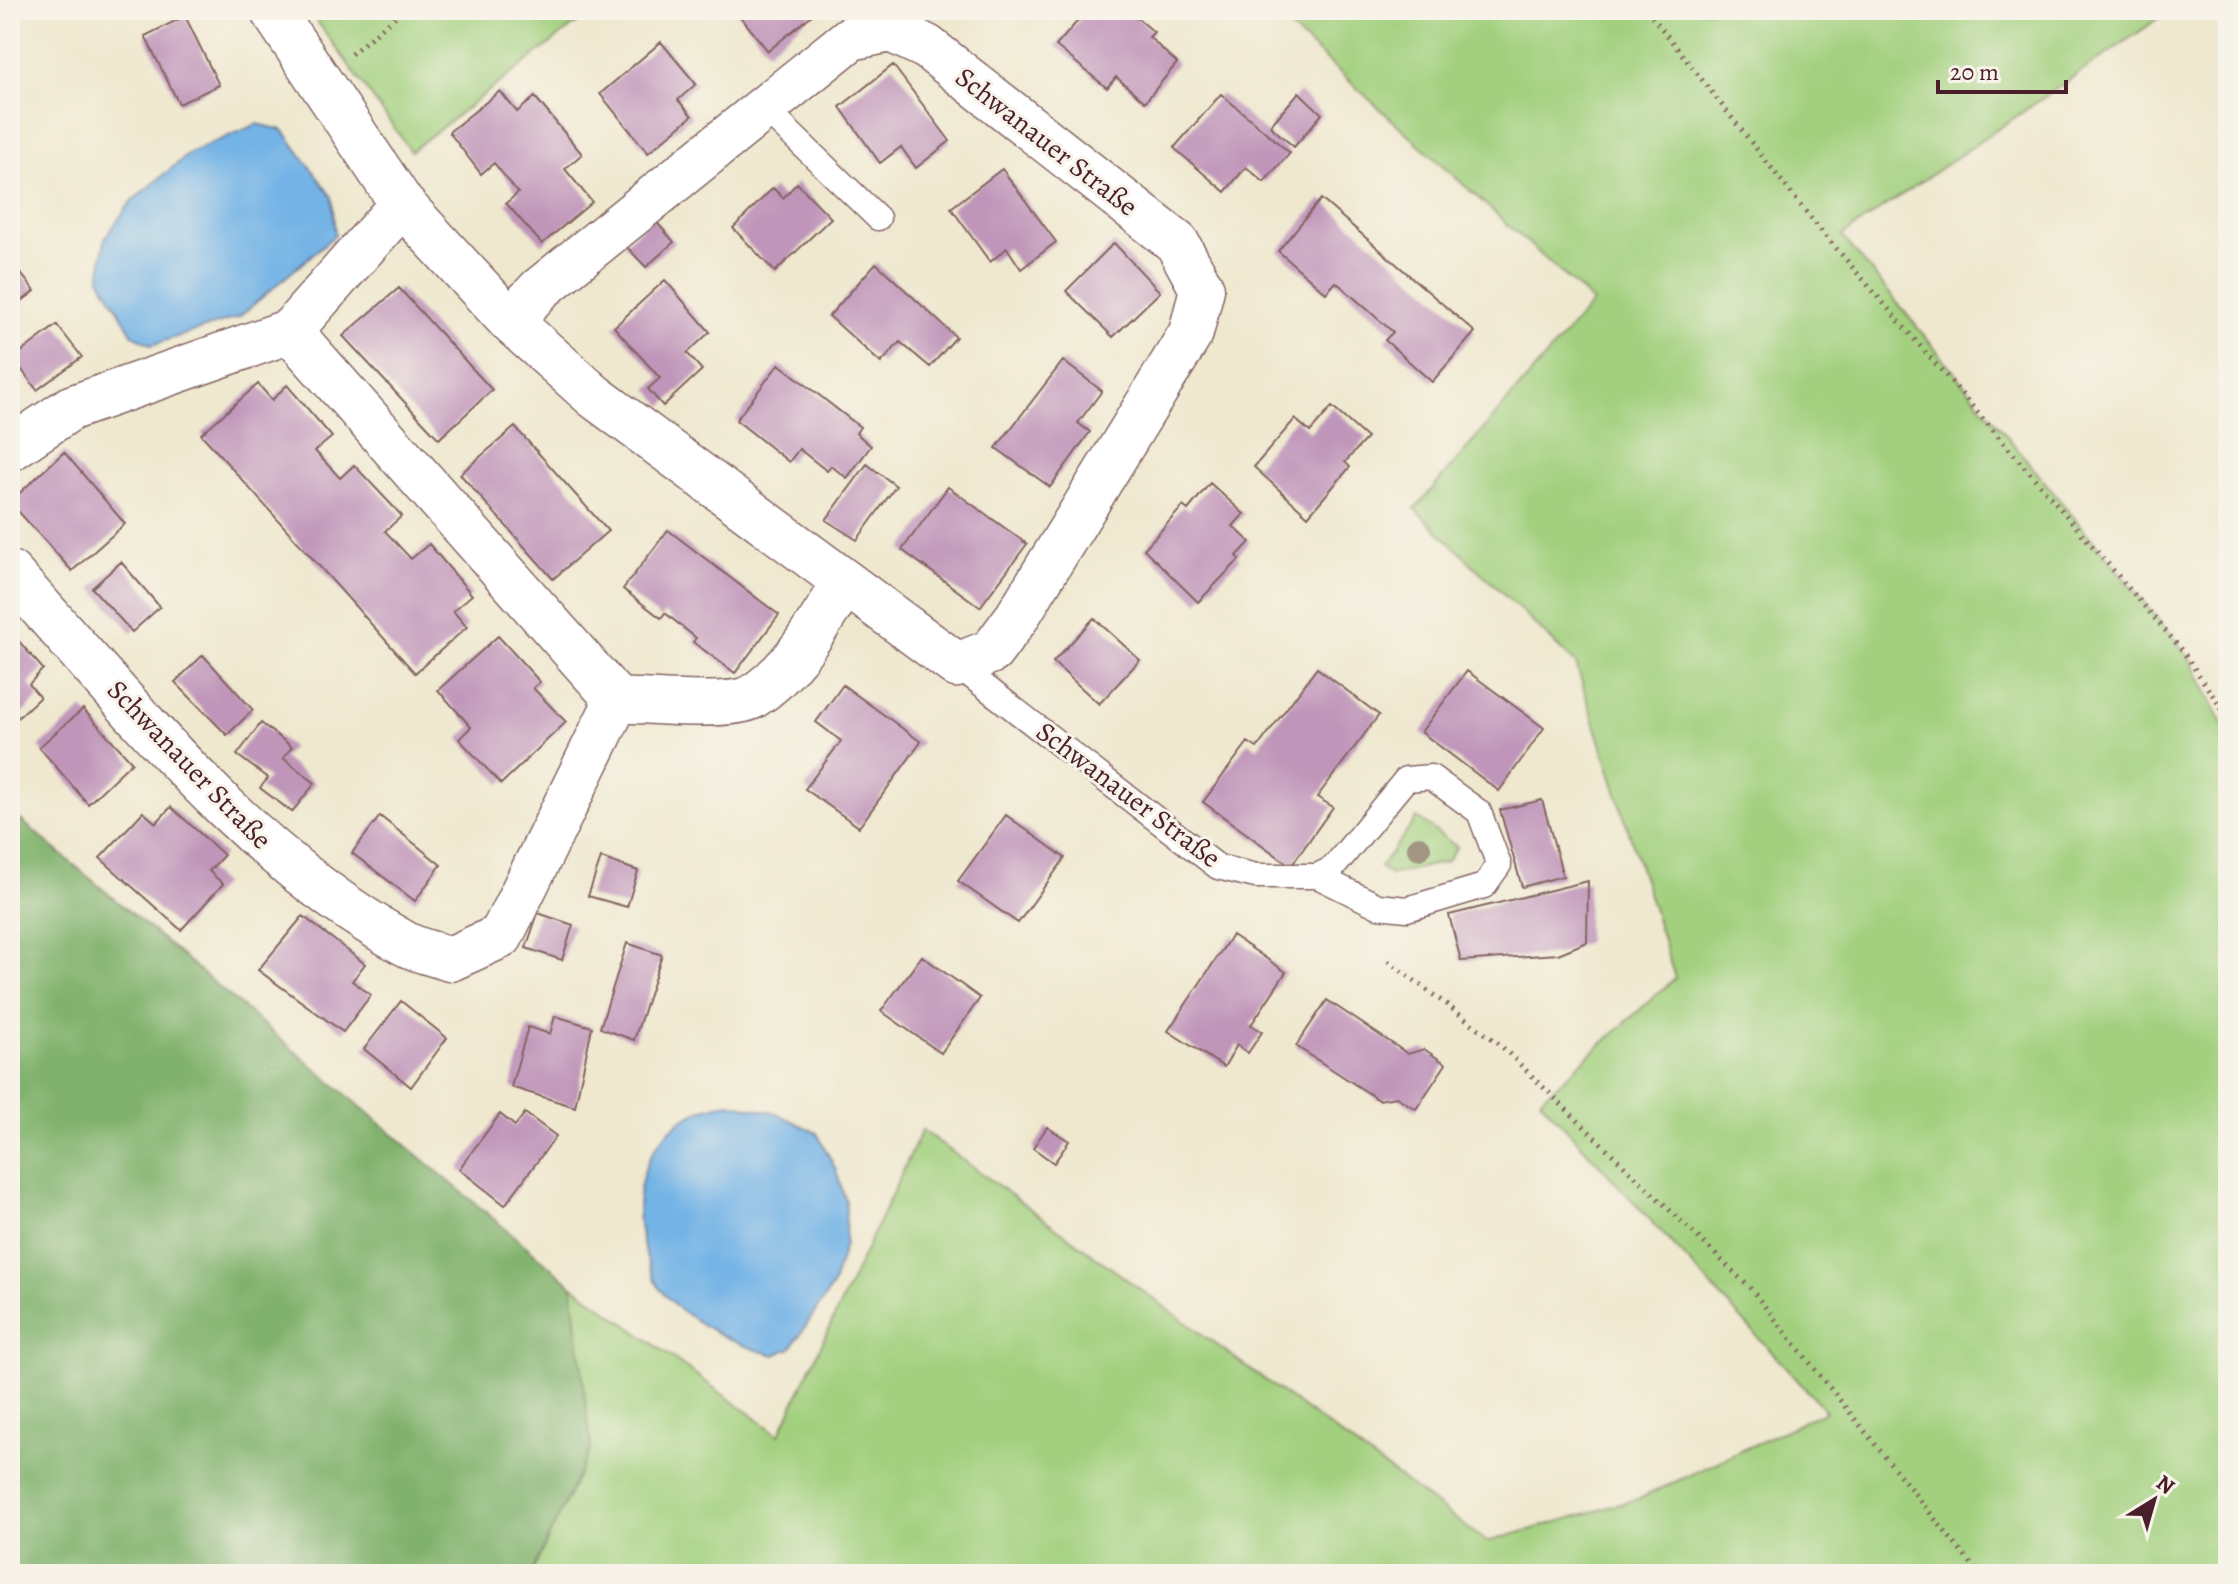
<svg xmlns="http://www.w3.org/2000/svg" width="2238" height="1584" font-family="Alegreya,serif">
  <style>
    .green { fill: #a2d07e; stroke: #767854; stroke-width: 2 }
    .forest { fill: #81b26d; stroke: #66684c; stroke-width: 2 }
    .water { fill: #73b3e6; stroke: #5e6988; stroke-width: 2 }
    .building { fill: #c095ba }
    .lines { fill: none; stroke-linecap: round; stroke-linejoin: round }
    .service-casing { stroke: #846564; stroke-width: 27 }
    .minor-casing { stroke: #846564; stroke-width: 47 }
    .path { stroke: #846564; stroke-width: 5; stroke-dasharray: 2 6; stroke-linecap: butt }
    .service { stroke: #fff; stroke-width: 24 }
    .minor { stroke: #fff; stroke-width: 44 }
    .tree { fill: #a39783 }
    .labels { text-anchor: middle; stroke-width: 6; stroke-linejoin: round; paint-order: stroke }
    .street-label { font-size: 28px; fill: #4a1f2b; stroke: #f7f3e8 }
  </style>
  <rect width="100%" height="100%" fill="#f7f3e8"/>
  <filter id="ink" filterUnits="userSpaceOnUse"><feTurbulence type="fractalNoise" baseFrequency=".0125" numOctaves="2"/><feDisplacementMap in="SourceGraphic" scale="16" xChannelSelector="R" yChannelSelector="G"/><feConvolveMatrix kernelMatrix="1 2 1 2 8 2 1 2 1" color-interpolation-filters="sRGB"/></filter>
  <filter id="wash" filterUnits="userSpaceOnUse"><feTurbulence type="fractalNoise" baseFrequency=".006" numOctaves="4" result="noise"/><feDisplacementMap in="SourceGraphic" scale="32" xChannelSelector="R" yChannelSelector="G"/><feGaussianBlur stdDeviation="1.8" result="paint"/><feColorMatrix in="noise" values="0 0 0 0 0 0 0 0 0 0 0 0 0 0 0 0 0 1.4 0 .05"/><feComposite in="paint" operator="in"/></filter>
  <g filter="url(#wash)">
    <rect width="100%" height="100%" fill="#efe8cf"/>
    <path class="green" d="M309,10h285l-183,141z
      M1271,10h900l-329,226 347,421 39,77v840h-1697l60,-126 -19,-163 207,150 143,-305 565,412 154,-44 185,-87 -286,-311 135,-122 -99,-314 -161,-155 178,-207z
      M1417,818l40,29 -11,15 -56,13 -10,-8z"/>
    <path class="forest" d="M10,811l562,474 19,163 -60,126h-521z"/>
    <path class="water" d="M257,124l26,6 49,67 3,38 -96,82 -87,28 -19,-10 -33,-57 5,-40 27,-37 59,-49z
      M729,1103l47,10 41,20 19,37 10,32 -1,42 -12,41 -42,63 -16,7c-37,-8 -91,-35 -115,-66 -8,-12 -12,-26 -16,-40 -20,-67 12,-137 85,-146z"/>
    <g id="blocks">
      <path class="building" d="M735,10h83l-50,41z
        M1087,10h41l26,22 -5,5 28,26 -32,39 -29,-25 -9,11 -51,-42z
        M185,16l34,69 -40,19 -34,-68z
        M661,42l35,42 -18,16 14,16 -44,37 -48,-59z
        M893,65l57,76 -34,27 -15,-21 -21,16 -40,-56z
        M500,91l17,21 18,-15 47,57 -17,15 27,33 -50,42 -36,-41 12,-10 -24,-30 -13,11 -32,-42z
        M1299,92l23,22 -28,33 -24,-21z
        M1221,94l69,59 -26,29 -18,-15 -21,25 -51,-44z
        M1002,169l54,73 -35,27 -14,-21 -17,14 -39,-54z
        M797,183l34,35 -56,54 -42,-44 40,-40 10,10z
        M1321,199l154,133 -43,50 -47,-42 8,-8 -57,-50 -10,11 -48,-42z
        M653,218l21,24 -28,25 -22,-23z
        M1114,243l46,49 -47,45 -47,-46z
        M10,260l25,31 -25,19z
        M876,263l80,74 -26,30 -30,-25 -19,21 -52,-47z
        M665,280l45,52 -23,21 15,17 -39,36 -15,-17 12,-11 -46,-51z
        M399,288l93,102 -53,49 -96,-103z
        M57,325l25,32 -45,33 -24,-32z
        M1063,361l39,30 -24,32 12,9 -40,55 -54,-39z
        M779,364l81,63 -4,6 15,13 -24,32 -16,-12 -4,5 -28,-22 -10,13 -53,-42z
        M258,384l14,16 15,-15 45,52 -17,14 25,27 14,-13 48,51 -17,15 26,28 18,-15 43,51 -19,16 14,16 -52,46 -214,-239z
        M1332,407l35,31 -22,24 5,5 -42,49 -54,-49 41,-48 15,13z
        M515,427l93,104 -55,48 -93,-105z
        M64,452l61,72 -53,47 -62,-69z
        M867,464l29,22 -39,54 -31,-20z
        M1210,483l34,31 -11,12 17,16 -13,14 3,3 -42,43 -54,-53 39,-43 5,4z
        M948,487l79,57 -47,63 -78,-57z
        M668,530l111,85 -44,58 -42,-31 3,-4 -31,-25 -4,5 -38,-29z
        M121,562l39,45 -28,25 -40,-44z
        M1094,618l46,42 -41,44 -46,-42z
        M10,631l33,38 -14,15 11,13 -30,28z
        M498,636l42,46 -7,6 33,34 -65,62 -42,-45 12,-12 -33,-37z
        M203,655l50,55 -26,25 -52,-53z
        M1317,668l62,47 -62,82 16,10 -42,59 -88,-64 45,-60 9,6z
        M1467,671l77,57 -45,63 -78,-59z
        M843,685l78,57 -62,85 -54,-38 36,-48 -25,-19z
        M83,709l49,53 -44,42 -49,-57z
        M261,723l31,24 -9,11 32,25 -23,29 -32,-24 8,-10 -31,-23z
        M1542,800l21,76 -41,11 -22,-77z
        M171,807l53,48 -15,16 14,13 -42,46 -81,-72 43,-46 13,11z
        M1006,815l59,43 -47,65 -60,-42z
        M380,816l61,49 -26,36 -63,-48z
        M601,858l37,13 -11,36 -39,-11z
        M1588,881l-1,61 -29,12 -97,7 -12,-46z
        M538,913l35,12 -11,35 -36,-12z
        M303,916l62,48 -13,17 19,14 -28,37 -85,-62z
        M1232,935l54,37 -35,53 11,7 -14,21 -11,-8 -13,22 -56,-36z
        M627,943l35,12 -28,85 -34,-12z
        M922,956l58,42 -39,55 -60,-42z
        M1327,1000l81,54 16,-5 22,15 -30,45 -20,-12 -17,3 -83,-54z
        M401,1001l46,37 -36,49 -47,-38z
        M555,1016l37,11 -17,80 -64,-20 17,-60 22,7z
        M525,1113l31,23 -51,69 -46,-36 41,-55 15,12z
        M1047,1127l22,14 -15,22 -21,-15z"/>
    </g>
  </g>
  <g filter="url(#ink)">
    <use href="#blocks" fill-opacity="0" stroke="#846564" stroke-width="2"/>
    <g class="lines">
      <g class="service-casing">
        <path id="service" d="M762,106l116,112
          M957,665l261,202 38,9h61l61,30 29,3 77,-23 15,-21 -20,-53 -48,-35 -25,2 -73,89 -16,8"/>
      </g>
      <g class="minor-casing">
        <path id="minor" d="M272,10l130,194 108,117 84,75 363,269 35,-14 25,-34 174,-284 11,-44 -25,-46 -250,-196 -36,-17 -40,8 -311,251 -30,32
          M290,331l327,369
          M10,449l61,-41 219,-77 112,-127
          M10,573c120,132 235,282 394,370 14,8 32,11 46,16l51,-23 116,-236c28,1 114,9 135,-3 41,-25 67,-75 93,-114"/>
      </g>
      <path class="path" d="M1647,10l170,216 365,424 46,68
        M351,54l52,-44
        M1388,961l110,82 252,245 229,286"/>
      <use href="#service" class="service"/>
      <use href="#minor" class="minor"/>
    </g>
    <circle class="tree" cx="1419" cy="848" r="12"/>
  </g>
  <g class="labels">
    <g class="street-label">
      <text transform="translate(1047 141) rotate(38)" y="10">Schwanauer Straße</text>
      <text transform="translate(190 764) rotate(46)" y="10">Schwanauer Straße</text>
      <text transform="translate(1129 794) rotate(37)" y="10">Schwanauer Straße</text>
    </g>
  </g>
  <rect width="2238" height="1584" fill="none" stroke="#f7f3e8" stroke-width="40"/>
  <g transform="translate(2154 1500) rotate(37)" stroke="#f7f3e8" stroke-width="6" paint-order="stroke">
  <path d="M0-6L14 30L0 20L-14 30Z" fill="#4a1f2b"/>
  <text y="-12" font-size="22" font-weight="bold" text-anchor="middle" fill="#4a1f2b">N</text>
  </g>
  <path d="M1938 80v12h128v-12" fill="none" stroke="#4a1f2b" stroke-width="4"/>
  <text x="1950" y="80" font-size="24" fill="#4a1f2b" stroke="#f7f3e8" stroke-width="6" paint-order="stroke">20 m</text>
</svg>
